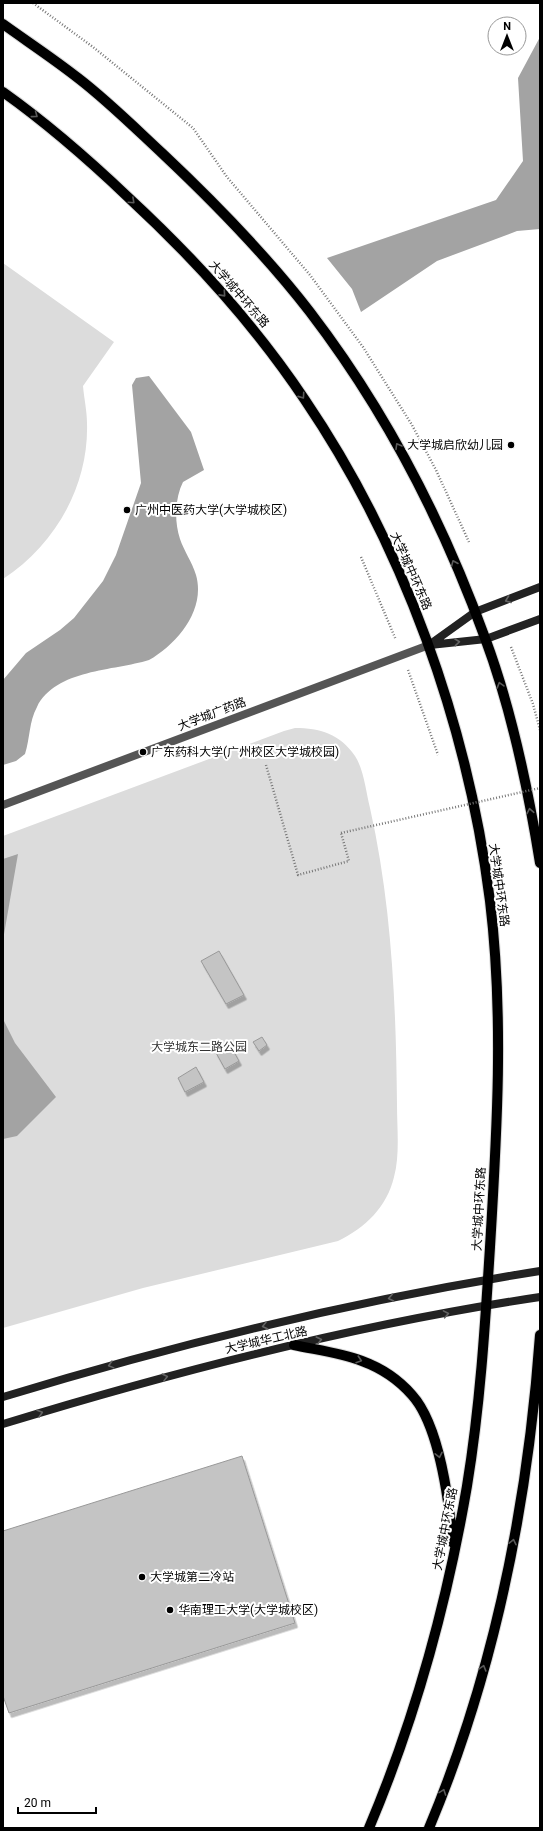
<svg xmlns="http://www.w3.org/2000/svg" width="543" height="1831" font-family="Roboto,'Noto Sans SC',sans-serif">
  <style>
    .green { fill: #dcdcdc }
    .water { fill: #a3a3a3 }
    .building { fill: #c4c4c4; stroke: #999; filter: url(#shadow) }
    .lines { fill: none; stroke-linecap: round; stroke-linejoin: round }
    .primary-casing { stroke: #dbdbdb; stroke-width: 12 }
    .path { stroke: #777; stroke-width: 2.5; stroke-dasharray: 1 2; stroke-linecap: butt }
    .lane { stroke: #555; stroke-width: 8 }
    .secondary { stroke: #222; stroke-width: 8 }
    .primary { stroke: #000; stroke-width: 10 }
    .path-bridge { stroke: #777; stroke-width: 2.5; stroke-dasharray: 1 2; stroke-linecap: butt }
    .oneway { stroke: #595959 }
    .oneway2 { stroke: #646464 }
    .poi-dot { fill: #000; stroke: #fff; stroke-width: 1.5 }
    .labels { text-anchor: middle; stroke-width: 4; stroke-linejoin: round; paint-order: stroke }
    .street-label { font-size: 12px; fill: #000; stroke: #fff }
    .poi-label { font-size: 12px; fill: #000; stroke: #fff; text-anchor: start }
    .park-label { font-size: 12px; fill: #333; stroke: #fff }
  </style>
  <defs>
    <filter id="shadow"><feDropShadow dx="2.5" dy="4.5" stdDeviation="0" flood-color="#0004"/></filter>
  </defs>
  <rect width="100%" height="100%" fill="#fff"/>
  <path class="green" d="M3,263l111,79 -31,44c1,12 4,25 4,37 2,63 -32,122 -84,156z
    M295,728c25,0 45,6 60,28 9,14 11,36 15,52 22,98 26,197 27,297 0,23 3,50 -3,72 -7,30 -29,51 -56,64l-195,47 -140,40v-492l281,-105z"/>
  <path class="water" d="M540,37v192l-23,2 -80,30 -76,51 -9,-23 -25,-31 169,-58 27,-39 -5,-83z
    M149,376l42,56 13,38 -21,12c-8,16 -9,39 -3,57 4,12 12,23 16,36 10,35 -19,69 -47,85 -35,11 -93,9 -112,47 -8,14 -7,32 -12,47l-9,7 -13,4v-85l23,-27 34,-23 14,-12 29,-37 13,-26 25,-72 -9,-98 4,-7z
    M18,854l-15,86v-81z
    M3,1019l12,24 41,54 -39,39 -14,3z"/>
  <path class="building" d="M219,951l25,44 -18,9 -25,-43z
    M262,1037l5,8 -8,6 -6,-9z
    M229,1043l10,18 -14,8 -10,-18z
    M196,1067l8,15 -19,10 -7,-14z
    M242,1456l53,167 -286,90 -6,-17v-165z"/>
  <g class="lines">
    <g class="primary-casing">
      <path id="primary" d="M3,24c25,18 51,35 75,54 30,23 57,50 85,76 52,49 103,101 147,158 75,98 133,210 175,326 27,72 43,150 55,225
        M3,92c45,32 85,67 125,105 66,61 127,128 177,203 99,146 163,326 185,501 14,115 7,231 0,346 -5,80 -10,160 -23,239 -20,117 -52,233 -98,342
        M294,1345c23,5 47,8 68,16 19,7 37,19 50,34 28,31 37,107 41,148
        M429,1828c65,-155 99,-325 111,-493"/>
    </g>
    <path class="path" d="M33,3l60,44 100,81 34,49 83,98 53,72 49,78 24,45 33,72
      M361,557l35,83
      M511,647l22,57 7,26
      M408,670l30,85
      M266,765l32,110 51,-14 -8,-28"/>
    <path class="lane" d="M3,805l426,-160"/>
    <path class="secondary" d="M429,645l46,-33 65,-25
      M430,645l56,-6 54,-20
      M3,1397c176,-54 355,-97 537,-126
      M3,1424c176,-54 355,-100 537,-127"/>
    <use href="#primary" class="primary"/>
    <path class="path-bridge" d="M341,833l199,-45"/>
  </g>
  <defs><path id="oneway-chevron" d="M-2-3.5L2.5 0L-2 3.5" fill="none" stroke-width="1.6" stroke-linecap="round" stroke-linejoin="round"/></defs>
  <g class="oneway">
    <use href="#oneway-chevron" transform="translate(35 115) rotate(37)"/>
    <use href="#oneway-chevron" transform="translate(132 201) rotate(43)"/>
    <use href="#oneway-chevron" transform="translate(223 294) rotate(48)"/>
    <use href="#oneway-chevron" transform="translate(302 396) rotate(55)"/>
    <use href="#oneway-chevron" transform="translate(398 446) rotate(-120)"/>
    <use href="#oneway-chevron" transform="translate(454 563) rotate(-113)"/>
    <use href="#oneway-chevron" transform="translate(500 685) rotate(-106)"/>
    <use href="#oneway-chevron" transform="translate(530 811) rotate(-101)"/>
    <use href="#oneway-chevron" transform="translate(359 1360) rotate(18)"/>
    <use href="#oneway-chevron" transform="translate(439 1455) rotate(78)"/>
    <use href="#oneway-chevron" transform="translate(513 1542) rotate(-78)"/>
    <use href="#oneway-chevron" transform="translate(483 1668) rotate(-74)"/>
    <use href="#oneway-chevron" transform="translate(443 1792) rotate(-70)"/>
  </g>
  <g class="oneway2">
    <use href="#oneway-chevron" transform="translate(508 600) rotate(159)"/>
    <use href="#oneway-chevron" transform="translate(457 642) rotate(-6)"/>
    <use href="#oneway-chevron" transform="translate(391 1298) rotate(169)"/>
    <use href="#oneway-chevron" transform="translate(446 1314) rotate(-10)"/>
    <use href="#oneway-chevron" transform="translate(265 1326) rotate(166)"/>
    <use href="#oneway-chevron" transform="translate(319 1340) rotate(-13)"/>
    <use href="#oneway-chevron" transform="translate(111 1365) rotate(165)"/>
    <use href="#oneway-chevron" transform="translate(165 1377) rotate(-14)"/>
    <use href="#oneway-chevron" transform="translate(40 1413) rotate(-17)"/>
  </g>
  <g class="poi-dot">
    <circle cx="511" cy="445" r="4"/>
    <circle cx="127" cy="510" r="4"/>
    <circle cx="143" cy="752" r="4"/>
    <circle cx="142" cy="1577" r="4"/>
    <circle cx="170" cy="1610" r="4"/>
  </g>
  <g class="labels">
    <g class="street-label">
      <text transform="translate(239 294) rotate(49)" y="4">大学城中环东路</text>
      <text transform="translate(411 571) rotate(66)" y="4">大学城中环东路</text>
      <text transform="translate(212 714) rotate(-21)" y="4">大学城广药路</text>
      <text transform="translate(499 885) rotate(82)" y="4">大学城中环东路</text>
      <text transform="translate(479 1209) rotate(-87)" y="4">大学城中环东路</text>
      <text transform="translate(266 1340) rotate(-13)" y="4">大学城华工北路</text>
      <text transform="translate(445 1529) rotate(-79)" y="4">大学城中环东路</text>
    </g>
    <g class="poi-label">
      <text x="503" y="449" text-anchor="end">大学城启欣幼儿园</text>
      <text x="135" y="514">广州中医药大学(大学城校区)</text>
      <text x="151" y="756">广东药科大学(广州校区大学城校园)</text>
      <text x="150" y="1581">大学城第二冷站</text>
      <text x="178" y="1614">华南理工大学(大学城校区)</text>
    </g>
    <g class="park-label">
      <text x="199" y="1051">大学城东二路公园</text>
    </g>
  </g>
  <rect width="543" height="1831" fill="none" stroke="#000000" stroke-width="8"/>
  <g transform="translate(507 36)"><circle r="19" fill="#ffffff" stroke="#999999"/>
  <path d="M0-3L7 15L0 10L-7 15Z" fill="#000000"/>
  <text y="-6" font-size="11" font-weight="bold" text-anchor="middle" fill="#000000">N</text>
  </g>
  <path d="M18 1807v6h78v-6" fill="none" stroke="#000000" stroke-width="2"/>
  <text x="24" y="1807" font-size="12" fill="#000000" stroke="#ffffff" stroke-width="3" paint-order="stroke">20 m</text>
</svg>
